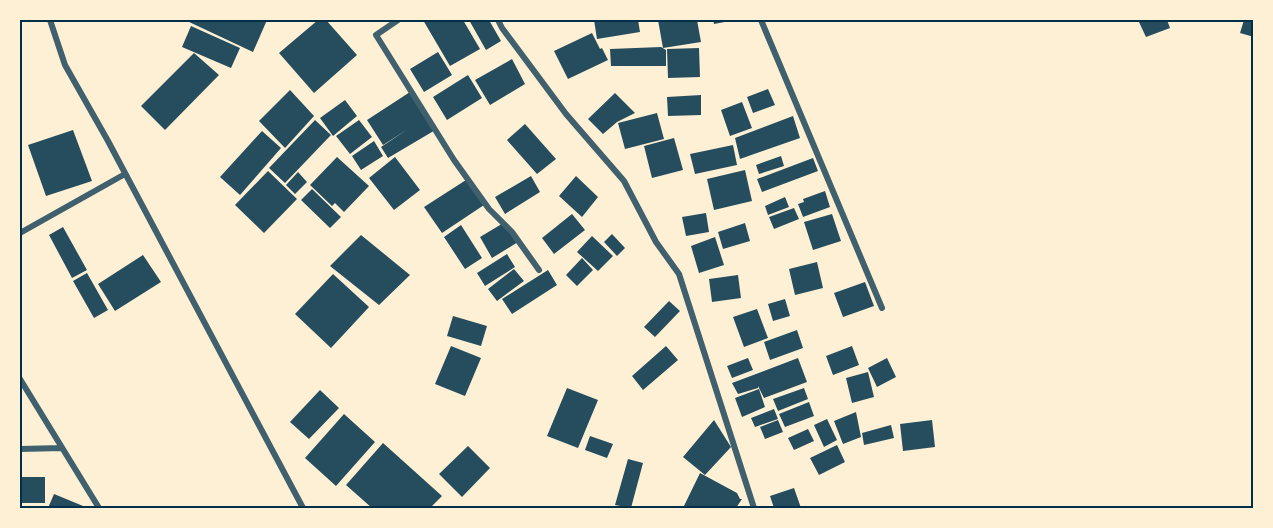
<svg xmlns="http://www.w3.org/2000/svg" width="1273" height="528" font-family="Manrope,sans-serif">
  <style>
    .building { fill: #264d5e }
    .lines { fill: none; stroke-linecap: round; stroke-linejoin: round }
    .minor { stroke: #3f606c; stroke-width: 6 }
    .neatline { fill: none; stroke: #003049; stroke-width: 2 }
  </style>
  <rect width="100%" height="100%" fill="#fdf0d5"/>
  <path class="building" d="M188,20h79l-14,32 -66,-31z
    M318,20h8l31,35 -43,38 -35,-40z
    M423,20h40l17,29 -30,17z
    M469,20h20l12,21 -15,9z
    M594,20h44l2,12 -43,7z
    M658,20h39l4,22 -38,6z
    M713,20h17v1l-16,3z
    M1138,20h29l3,8 -24,9z
    M1244,20h10v17l-14,-4z
    M191,26l49,22 -9,20 -49,-21z
    M592,33l8,16 2,-1 6,12 -40,19 -14,-28z
    M661,47l5,3v16h-55l-1,-17z
    M699,48l1,29 -32,1 -1,-29z
    M438,52l14,23 -28,17 -14,-23z
    M194,53l25,22 -54,55 -24,-24z
    M512,59l13,25 -35,21 -15,-25z
    M468,75l14,23 -35,22 -14,-23z
    M768,89l7,16 -22,8 -6,-16z
    M290,90l24,26 -29,32 -26,-27z
    M410,92l27,37 -49,29 -7,-11 27,-18 -25,16 -16,-25z
    M615,93l20,20 -18,9 -14,12 -15,-15z
    M701,95v20l-33,1 -1,-19z
    M345,100l12,16 -24,20 -13,-18z
    M742,102l10,26 -22,8 -9,-26z
    M657,113l7,26 -39,10 -7,-26z
    M793,116l7,22 -60,21 -5,-21z
    M315,120l16,15 -46,48 -16,-15z
    M359,120l13,17 -22,17 -14,-18z
    M525,124l31,35 -19,15 -30,-34z
    M73,130l19,51 -46,15 -18,-51z
    M262,131l19,17 -41,47 -20,-18z
    M674,138l9,32 -31,8 -8,-32z
    M374,141l9,15 -22,14 -9,-14z
    M733,145l4,20 -42,9 -5,-20z
    M781,156l3,10 -25,8 -3,-9z
    M337,157l32,29 -25,26 -9,-9 -3,3 -22,-21z
    M395,157l25,33 -26,20 -25,-32z
    M813,158l5,13 -56,21 -5,-13z
    M745,170l7,31 -38,9 -7,-31z
    M268,171l29,28 -33,34 -29,-28z
    M298,172l9,10 -12,12 -9,-9z
    M531,176l9,16 -35,22 -10,-17z
    M576,176l22,21 -16,20 -23,-21z
    M466,180l18,25 -42,28 -18,-26z
    M312,189l29,28 -11,11 -29,-28z
    M825,191l5,16 -27,10 -5,-13 6,-2 -1,-3z
    M785,197l4,10 -21,8 -3,-9z
    M794,208l5,11 -25,10 -5,-12z
    M706,213l3,19 -23,4 -4,-19z
    M572,214l13,16 -31,24 -12,-16z
    M832,214l9,27 -28,9 -9,-28z
    M505,222l13,20 -26,16 -12,-21z
    M745,223l5,18 -27,8 -5,-17z
    M461,225l21,33 -17,11 -21,-32z
    M63,227l24,43 -15,8 -23,-43z
    M612,234l13,14 -8,8 -13,-14z
    M361,235l49,40 -31,30 -49,-39z
    M592,236l21,20 -15,15 -21,-19z
    M715,237l9,28 -25,8 -8,-27z
    M507,254l8,13 -30,19 -8,-13z
    M143,255l18,27 -46,29 -17,-27z
    M582,258l11,12 -16,16 -11,-11z
    M817,262l6,26 -28,7 -6,-26z
    M514,269l10,12 -27,20 -9,-12z
    M548,270l9,15 -45,29 -10,-15z
    M87,273l21,37 -14,8 -21,-37z
    M333,274l36,33 -38,41 -36,-34z
    M738,275l3,23 -29,4 -3,-23z
    M865,282l9,24 -31,11 -9,-24z
    M785,299l5,17 -17,5 -5,-17z
    M669,301l11,10 -25,26 -11,-10z
    M757,309l11,29 -24,9 -11,-30z
    M453,316l34,10 -6,20 -34,-10z
    M797,330l6,18 -33,12 -6,-18z
    M451,346l30,12 -16,38 -30,-12z
    M666,346l12,14 -35,30 -11,-14z
    M852,346l7,19 -26,10 -7,-19z
    M748,358l5,12 -21,8 -5,-12z
    M798,358l9,24 -43,16 -6,-12v2l-20,6 -6,-11z
    M887,358l9,19 -19,10 -9,-19z
    M868,372l6,25 -22,6 -6,-25z
    M567,388l31,12 -20,48 -31,-12z
    M804,388l4,11 -30,12 -5,-12z
    M759,389l6,18 -23,10 -7,-19z
    M320,390l19,18 -30,31 -19,-17z
    M809,402l5,14 -29,11 -6,-13z
    M774,409l4,10 -23,8 -4,-9z
    M856,412l5,25 -18,7 -9,-23z
    M344,414l31,28 -39,44 -31,-28z
    M827,419l10,21 -13,7 -10,-22z
    M714,420l17,27 -26,28 -22,-18z
    M778,420l5,12 -18,7 -5,-12z
    M932,420l3,27 -32,4 -3,-27z
    M891,425l3,13 -30,7 -2,-12z
    M808,429l6,12 -20,9 -6,-12z
    M590,436l23,8 -6,14 -22,-8z
    M383,443l59,53 -12,12h-58l-26,-23z
    M837,445l8,17 -26,13 -9,-17z
    M468,446l22,22 -28,29 -23,-23z
    M628,459l15,4 -12,45 -16,-3z
    M700,473l37,20 3,6h2l-6,9h-53z
    M20,477h25v26h-25z
    M794,488l7,20h-27l-4,-12z
    M54,494l34,14h-40z"/>
  <g class="lines">
    <path class="minor" d="M50,20l15,45 43,76 195,367
      M398,20l-22,15 78,125 35,49 23,23 27,38
      M498,20l4,8 64,86 58,67 32,61 23,32 75,234
      M761,20l121,288
      M20,233l105,-59
      M20,379l79,129
      M20,449l42,-1"/>
  </g>
  <rect width="1273" height="528" fill="none" stroke="#fdf0d5" stroke-width="42"/>
  <rect x="21" y="21" width="1231" height="486" class="neatline"/>
</svg>
